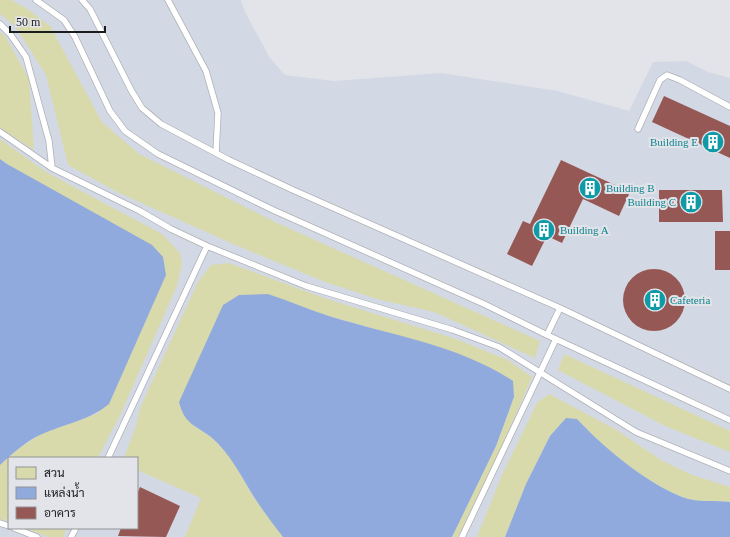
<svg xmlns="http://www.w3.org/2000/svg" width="730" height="537" font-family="'Times New Roman',Sarabun,serif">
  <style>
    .built { fill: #d3d9e4; fill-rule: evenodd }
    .green { fill: #d8daab }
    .water { fill: #91aade }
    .building { fill: #955855 }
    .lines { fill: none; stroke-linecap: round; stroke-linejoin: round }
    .service-casing { stroke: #aeb0b4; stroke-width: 7 }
    .service { stroke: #fff; stroke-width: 5.5 }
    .labels { text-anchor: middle; stroke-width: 4; stroke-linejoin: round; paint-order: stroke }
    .culture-label { font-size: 11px; fill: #0d838f; stroke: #e2e4e9; text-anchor: start }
  </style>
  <rect width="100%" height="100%" fill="#e2e4e9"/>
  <path class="built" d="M0,0h241l4,12 25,46 15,17 49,6 107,-8 117,18 71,20 24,-49 33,-1 22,11 22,6v459h-730zM9,458h128v70h-128z"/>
  <path class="green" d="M0,0h11l15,8 24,18 52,96 37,32 136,68 265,119 -5,17 -101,-46 -57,-13 -52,-17 -92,-38 -114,-51 -51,-28 -22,-90 -31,-49 -15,-12z
    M0,32l5,4 24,43 5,71 -34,-22z
    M0,139l46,33 116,62 18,19 2,11 -5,22 -56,127 -23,45h-89v64l-9,-3v-54l19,-17 22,-14 58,-21 -92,-249 -7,-5z
    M229,263l98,36 126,39 55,22 24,17 -33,76 -41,84h-6l44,-91 18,-49 -142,-69 -40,-11 -138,109 17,11 18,18 25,43 29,39h-98l16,-39 -64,-28v-12h-13l12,-32 4,-18 58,-126 13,-17z
    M564,354l166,77v21l-65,-26 -107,-56z
    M549,394l66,35 46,31 31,15 38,12v15c-15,-2 -34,1 -48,-5 -36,-14 -79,-50 -105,-78l-11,-1 -16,18 -24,48 -21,53h-28l25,-62 35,-72z
    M25,528h42l-4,9h-14z"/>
  <path class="water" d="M0,159l7,5 145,81 11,12 3,18 -57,129c-19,16 -44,20 -67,30 -16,7 -29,19 -42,31z
    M268,294c21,7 42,16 64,23 59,18 129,29 181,64l1,16 -18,49 -44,91h-169c-10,-13 -20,-26 -29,-40 -13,-21 -24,-44 -43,-60 -17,-13 -26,-12 -32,-35l44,-97 16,-10z
    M566,418l11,1c26,28 69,64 105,78 14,6 33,3 48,5v35h-225l21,-53 24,-48z"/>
  <path class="building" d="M664,96l66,30v32l-78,-36z
    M561,160l69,32 -11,24 -36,-17 -21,44 -15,-7 -15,30 -25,-12 16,-33 7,3z
    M659,190h63l1,32h-64z
    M715,231h15v39h-15z
    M623 300a31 31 0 1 1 62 0a31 31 0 1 1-62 0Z
    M140,487l40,19 -14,31 -48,-1 3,-8h16v-34z"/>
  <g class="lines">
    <g class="service-casing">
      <path id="service" d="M36,0l28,20 11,17 35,74 15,20 33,23 115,56 211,94 63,31 183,85
        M82,0l8,9 41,81 11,18 19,16 68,36 64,30 267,118 170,81
        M168,0l38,71 12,42 -2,40
        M0,24l10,10 16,23 23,84 3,27
        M638,129l22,-49 7,-5 13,5 50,27
        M0,132l52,36 88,43 31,18 36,17 99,40 147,44 46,17 137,85 94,39
        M547,335l13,-27
        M108,458l99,-212
        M0,523l9,3
        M14,528l23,9
        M71,537l5,-9
        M462,537l94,-198"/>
    </g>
    <use href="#service" class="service"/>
  </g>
  <defs>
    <g id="building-disc" transform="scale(1.15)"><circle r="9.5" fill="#0f9aa8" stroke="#e2e4e9"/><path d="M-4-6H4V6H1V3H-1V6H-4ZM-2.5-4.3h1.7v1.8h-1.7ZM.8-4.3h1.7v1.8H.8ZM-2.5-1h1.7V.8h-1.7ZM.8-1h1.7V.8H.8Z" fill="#fff"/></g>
  </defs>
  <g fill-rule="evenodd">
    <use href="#building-disc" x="713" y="142"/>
    <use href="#building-disc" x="590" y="188"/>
    <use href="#building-disc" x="691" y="202"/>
    <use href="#building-disc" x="544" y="230"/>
    <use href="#building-disc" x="655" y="300"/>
  </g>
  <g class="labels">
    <g class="culture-label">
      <text x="698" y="146" text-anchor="end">Building E</text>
      <text x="606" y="192">Building B</text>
      <text x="676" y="206" text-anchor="end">Building C</text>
      <text x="560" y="234">Building A</text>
      <text x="670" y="304">Cafeteria</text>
    </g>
  </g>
  <rect x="8" y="457" width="130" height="72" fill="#e2e4e9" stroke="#929497"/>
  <rect x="16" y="467" width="20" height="12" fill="#d8daab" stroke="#929497"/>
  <text x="44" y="477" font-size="12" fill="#1b1c1d">สวน</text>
  <rect x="16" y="487" width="20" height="12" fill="#91aade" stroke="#929497"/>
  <text x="44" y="497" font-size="12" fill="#1b1c1d">แหล่งน้ำ</text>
  <rect x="16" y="507" width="20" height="12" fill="#955855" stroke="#929497"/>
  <text x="44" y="517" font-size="12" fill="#1b1c1d">อาคาร</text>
  <path d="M10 26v6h95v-6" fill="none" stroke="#1b1c1d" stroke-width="2"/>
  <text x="16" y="26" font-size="12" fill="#1b1c1d" stroke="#e2e4e9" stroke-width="3" paint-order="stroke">50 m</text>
</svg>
